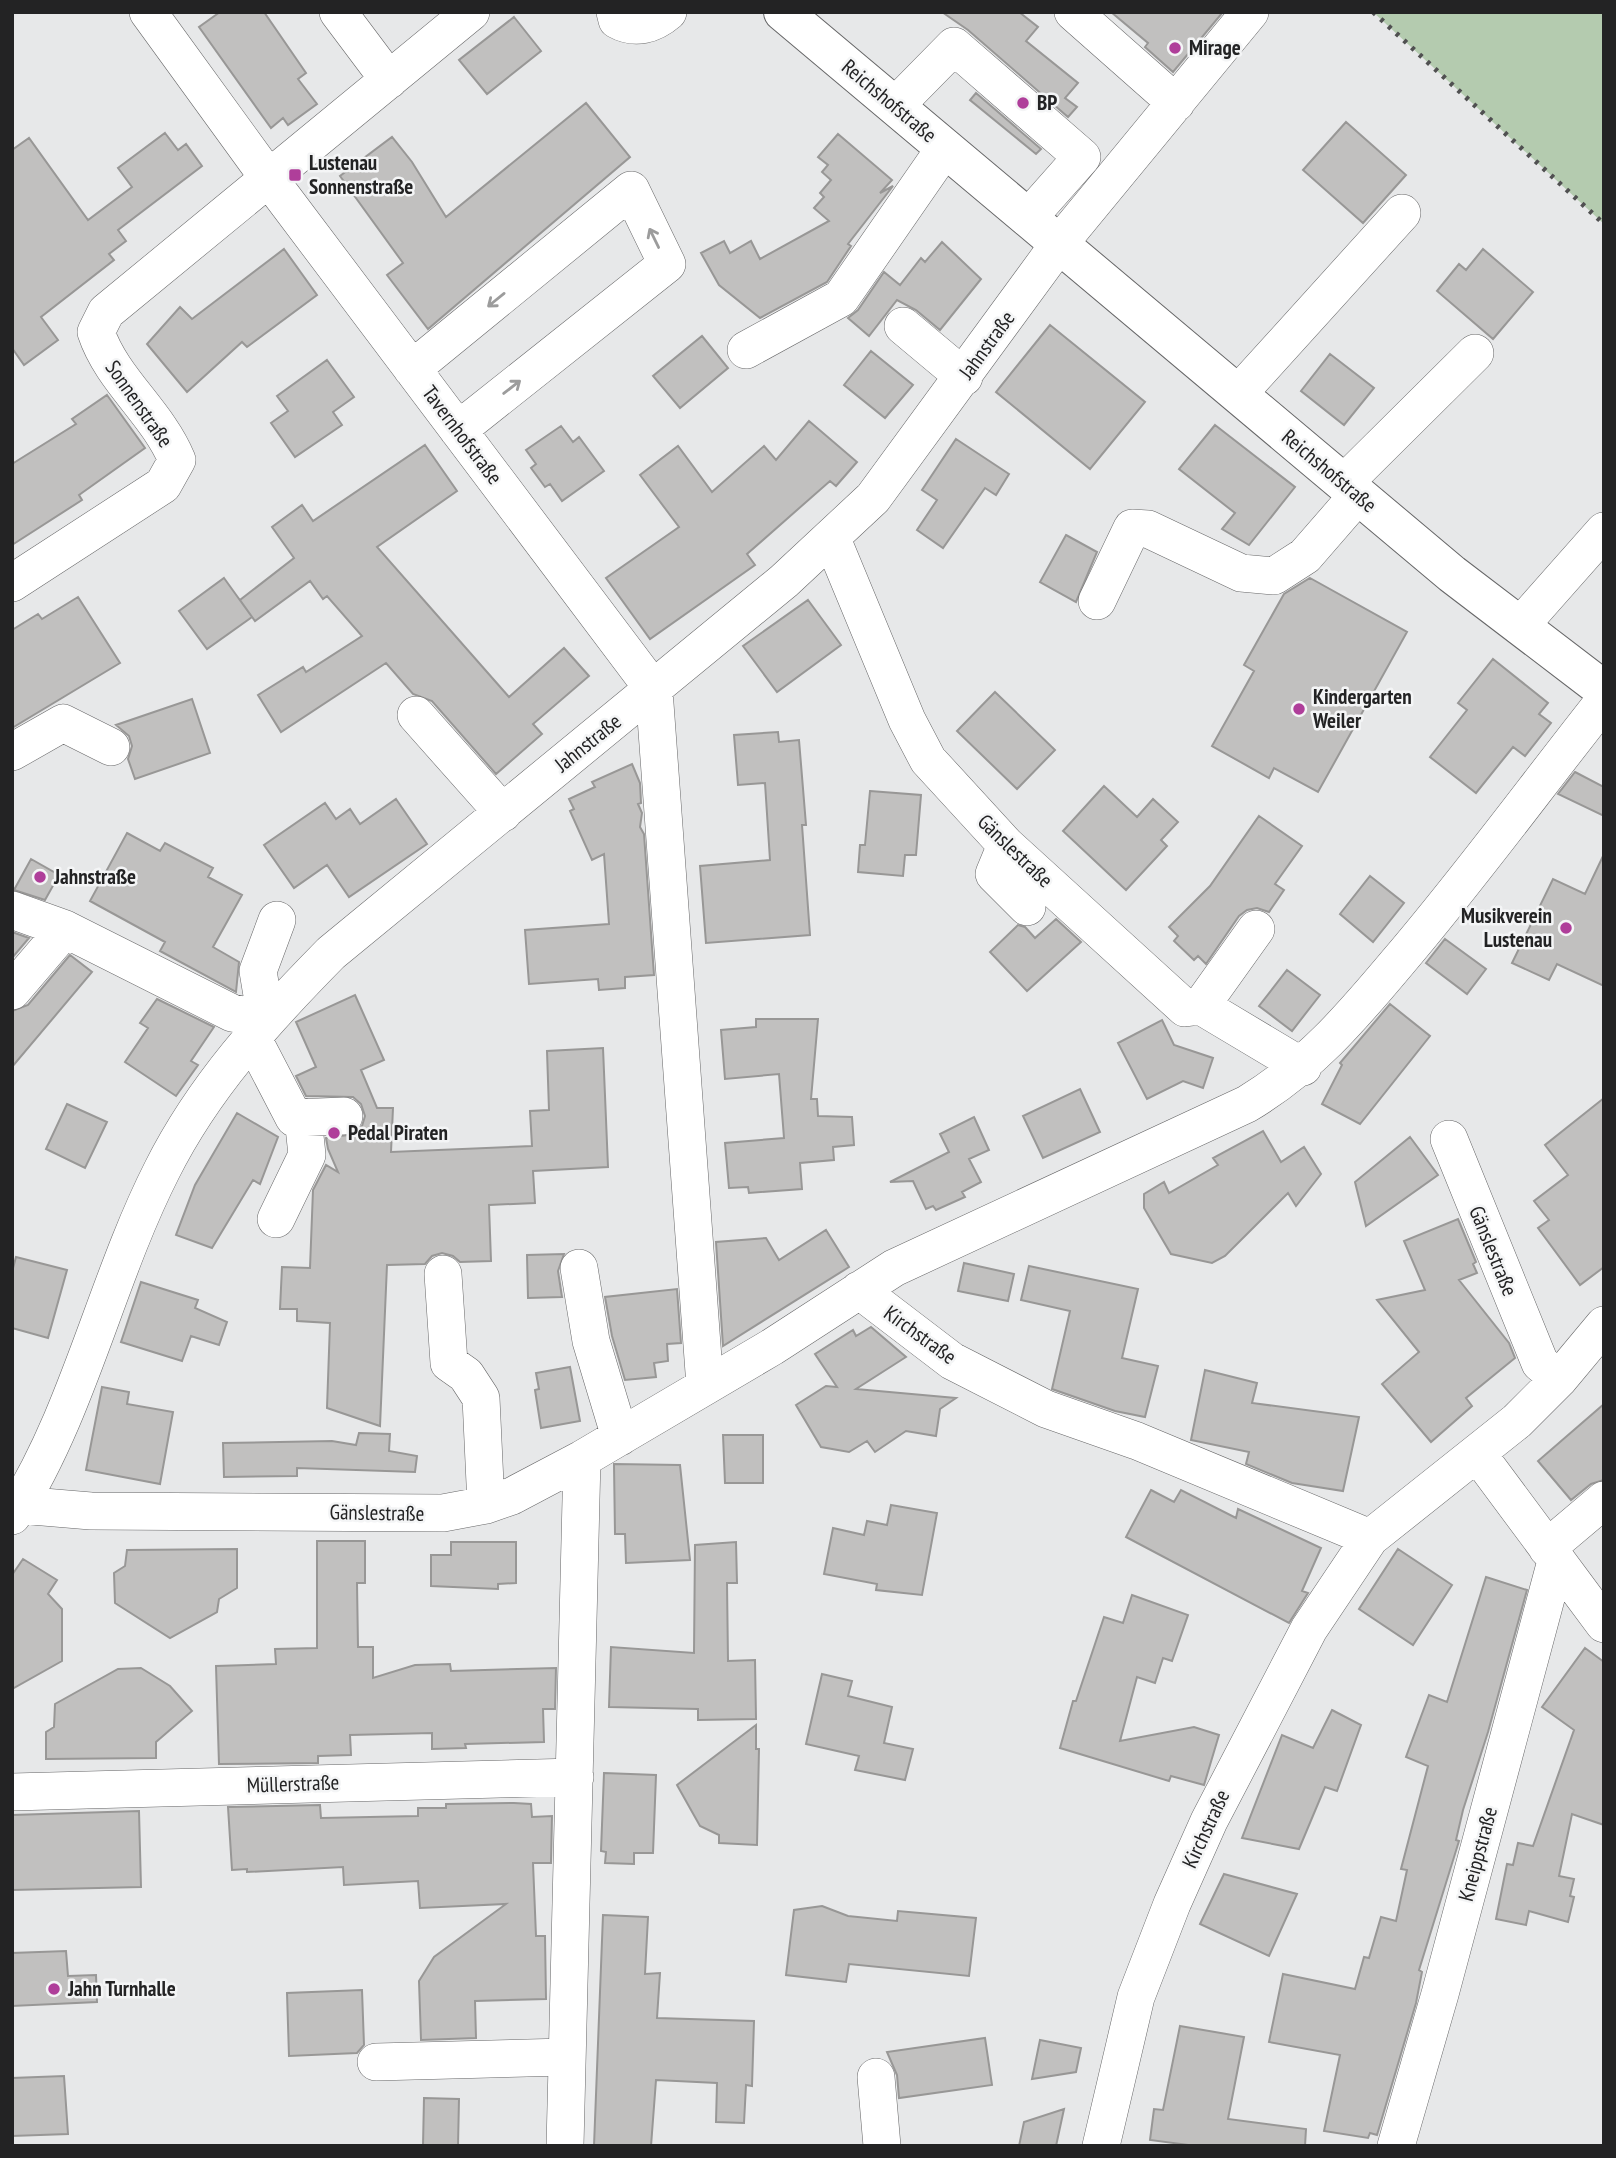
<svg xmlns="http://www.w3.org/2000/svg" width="1616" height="2158" font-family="'PT Sans Narrow',sans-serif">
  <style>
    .green { fill: #b4cbaf }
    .building { fill: #c1c0bf; stroke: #989796; stroke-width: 2 }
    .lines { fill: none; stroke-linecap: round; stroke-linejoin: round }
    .minor-casing { stroke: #676768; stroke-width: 38 }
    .major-casing { stroke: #676768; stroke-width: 40 }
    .minor { stroke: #fff; stroke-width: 37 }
    .major { stroke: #fff; stroke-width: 38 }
    .rail { stroke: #505051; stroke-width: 5; stroke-dasharray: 3.5 7; stroke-linecap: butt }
    .oneway { stroke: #9c9c9c }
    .poi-dot { fill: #af3e9a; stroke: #f4f5f6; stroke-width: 2.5 }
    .labels { text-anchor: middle; stroke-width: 5; stroke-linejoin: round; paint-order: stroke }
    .poi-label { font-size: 21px; font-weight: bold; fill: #232324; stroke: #f4f5f6; text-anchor: start }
    .street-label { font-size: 21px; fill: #232324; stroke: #f4f5f6 }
  </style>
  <rect width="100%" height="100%" fill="#e7e8e9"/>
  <path class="green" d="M1373,12h231v212z"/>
  <path class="building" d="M220,12h44l42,61 -8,6 19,25 -29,21 -5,-7 -12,10 -72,-101z
    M942,12h77l19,15 -12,14 52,42 -13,15 12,9 -9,10 -100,-87z
    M1111,12h112l-50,60 -28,-25 3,-4z
    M514,17l27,34 -54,43 -28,-34z
    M976,93l65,56 -5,5 -66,-54z
    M586,103l44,54 -202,172 -41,-54 16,-12 -63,-87 52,-39 20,25 34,55z
    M1346,122l60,53 -43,48 -60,-53z
    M165,133l13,17 8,-6 16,22 -84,64 8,11 -17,13 5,6 -73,57 17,23 -34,25 -12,-17v-198l17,-12 59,82 44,-33 -14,-19z
    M838,134l54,46 -12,13 13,-7 -45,58 3,2 -24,36 -67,36 -41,-33 -18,-32 23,-12 6,12 21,-12 9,18 69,-38 -15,-13 10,-11 -4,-4 11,-13 -9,-8 6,-7 -10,-8z
    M942,242l39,37 -41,51 -24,-20 -19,-10 -28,36 -21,-18 10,-8 26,-38 16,13 21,-27 4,4z
    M284,249l33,46 -70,52 -5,-5 -55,50 -40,-48 33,-37 12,12z
    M1483,249l50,43 -40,47 -56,-48 22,-27 7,6z
    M1050,325l95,77 -55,67 -94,-77z
    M702,336l26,32 -48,40 -27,-32z
    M871,351l42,34 -28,33 -41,-33z
    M1330,354l44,34 -30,37 -43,-34z
    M327,360l27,37 -21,15 9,13 -47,32 -24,-34 17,-12 -11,-15z
    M107,395l38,53 -66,47 3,5 -70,45v-81l64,-40 -4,-5z
    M809,421l48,41 -21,24 -6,-5 -83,73 8,11 -105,74 -44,-61 73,-51 -39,-52 38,-29 34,46 52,-46 12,14z
    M1215,425l80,62 -46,58 -27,-16 13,-16 -56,-44z
    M561,426l12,16 6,-5 25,34 -42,30 -12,-17 -5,3 -14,-19 5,-4 -10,-14z
    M956,439l53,35 -13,21 -11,-7 -42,60 -26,-18 20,-30 -15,-10z
    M425,445l32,46 -80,56 132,150 55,-49 25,28 -56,48 9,10 -46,40 -64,-73 -19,-7 -27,-31 -105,69 -23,-37 45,-28 3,5 56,-36 -35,-40 -4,3 -13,-18 -55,40 -15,-21 54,-42 -22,-31 30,-22 11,16z
    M1066,535l31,17 -21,50 -36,-20z
    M224,578l28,39 -45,32 -28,-38z
    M1310,578l97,54 -89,160 -44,-24 -5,10 -57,-32 42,-75 -10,-6 40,-71z
    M78,597l42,66 -108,65v-98l26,-16 4,5z
    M808,600l33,45 -64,47 -34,-46z
    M1493,659l55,44 -9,11 12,9 -26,33 -12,-9 -37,46 -46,-36 37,-47 -9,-7z
    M995,692l60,58 -38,39 -60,-58z
    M192,699l18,54 -75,26 -7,-20 4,-13 -3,-10 -13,-11z
    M778,732l1,10 20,-2 7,85h-4l8,110 -104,8 -6,-77 70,-6 -5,-77 -27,2 -4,-50z
    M632,764l8,19 1,20 -3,1 4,9 -2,14 4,7 10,141 -29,2v11l-26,2 -1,-11 -69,5 -4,-54 84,-6 -5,-70 -12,6 -22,-49 4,-2 -5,-10 26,-12 -3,-5z
    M1575,772l29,15v29l-46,-22z
    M1104,786l33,31 16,-18 25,23 -17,18 6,6 -41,44 -63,-59z
    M870,791l51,4 -5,60h-11l-2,21 -45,-4 2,-27h5z
    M396,799l31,45 -78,53 -22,-32 -33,23 -30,-43 61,-42 11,16 14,-10 10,15z
    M1259,816l43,30 -27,38 9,6 -15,22 -12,-4 -10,2 -8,6 -33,48 -8,-8 -4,4 -20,-19 4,-5 -9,-9 41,-41z
    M127,833l33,18 5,-8 48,25 -5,9 34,18 -29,52 26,15 -3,30 -76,-41 5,-9 -75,-41z
    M1604,854v132l-47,-22 -8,16 -37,-17 41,-84 32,15z
    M31,859l28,16 -14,25 -31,-10z
    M1370,876l34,27 -31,39 -33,-28z
    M1056,919l25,23 -54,49 -37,-39 28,-27 7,2 10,11z
    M12,932l17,6 -17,20z
    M1445,939l41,30 -19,25 -41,-31z
    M70,955l22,17 -80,95v-56l16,-6z
    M1287,970l33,25 -28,36 -33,-25z
    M355,995l29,65 -23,10 16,38h16l-2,44 141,-6 -2,-35 19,-1 -2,-59 56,-3 5,119 -75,4 2,32 -46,2 2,56 -31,1 -7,-6 -11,-3 -10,3 -7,8 -38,1 -7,161 -53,-18 3,-85 -33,-2v-12h-17l2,-42 28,1 3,-78 13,-25 12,7 -10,-23 -2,-11 29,-4 7,-8 3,-10 -4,-12 -8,-7 -47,-1 -10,-20 20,-9 -20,-45z
    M157,999l57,28 -23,34 7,4 -22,31 -51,-34 23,-34 -8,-5z
    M1390,1004l40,32 -70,88 -38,-20 20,-39 -2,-2z
    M756,1019h62l-7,80h6l1,17 34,1 2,28 -21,2 1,13 -34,3 2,26 -53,4 -1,-6 -19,1 -4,-45 59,-5 -5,-64 -54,5 -4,-49 35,-3z
    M1162,1020l12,25 39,13 -10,30 -20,-7 -36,18 -29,-56z
    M1080,1089l20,43 -57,26 -20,-42z
    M1604,1098v169l-24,18 -42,-57 11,-8 -15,-19 34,-26 -23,-30z
    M67,1104l40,18 -22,46 -39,-19z
    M237,1113l41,24 -18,47 -7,-4 -41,68 -36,-13 19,-50z
    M974,1117l15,33 -20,9 12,23 -19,10 3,5 -29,13 -3,-4 -7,3 -13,-28 -23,1 59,-30 -9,-18z
    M1263,1131l18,31 23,-15 17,27 -25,32 -8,-13 -63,63 -13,7 -41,-9 -27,-46v-14l20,-12 5,11 49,-28 -5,-7z
    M1410,1137l28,38 -72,51 -11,-44z
    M1458,1219l18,43 -3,2 4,9 -18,7 50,63 6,15 -49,40 6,8 -41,36 -49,-58 37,-32 -42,-52 48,-10 -21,-49z
    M826,1230l23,37 -126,79 -7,-104 50,-4 13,22z
    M564,1254l-6,17 4,26 -34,1 -1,-43z
    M16,1257l51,13 -19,68 -36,-10v-56z
    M964,1263l50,11 -6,27 -50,-10z
    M1029,1266l109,23 -16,69 36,8 -13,51 -30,-6 -63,-22 18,-78 -49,-11z
    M141,1282l57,18 -3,8 32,14 -8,23 -28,-9 -9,25 -61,-19z
    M677,1289l4,54 -14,1 1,17 -14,2 2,14 -31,3 -13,-44 -7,-39z
    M871,1327l35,30 -50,32 100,9 -16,11 -4,27 -30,-5 -31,21 -8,-11 -18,11 -28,-5 -25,-42 30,-19 11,1 -22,-33 38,-24 3,6z
    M570,1367l10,54 -39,7 -6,-38 4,-1 -3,-16z
    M1205,1370l52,13 -5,20 107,14 -16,74 -51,-8 -46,-19 3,-12 -58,-12z
    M102,1387l27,5 -2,12 46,8 -13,72 -74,-14z
    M1604,1404v76l-13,4 -20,16 -33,-39z
    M359,1433l31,1 -1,17 28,5 -2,16 -118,-4v8l-73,1 -1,-34 109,-2 24,4z
    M723,1435h40v48h-38z
    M614,1464l66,1 10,95 -64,3 -1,-29h-10z
    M1151,1490l23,12 7,-12 55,28 2,-9 83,39 -19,43 6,2 -19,30 -163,-86z
    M891,1505l46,8 -15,82 -46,-5 1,-6 -53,-10 9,-46 31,7 3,-14 20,4z
    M317,1541h48v42h-8l1,64h15v31l42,-13 35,-1 1,7 105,-3 -1,41h-12l1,33 -79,2 1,4 -34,1v-16l-82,2 1,20 -33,1v7l-99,1 -3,-98 60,-2 -1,-15 42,-1z
    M451,1542h65v41l-18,1v5l-67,-3v-31h20z
    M736,1542l1,41h-10l1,78 27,-1 1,59 -58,1v-11l-89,-2 2,-60 83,6 1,-108z
    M237,1549v39l-18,11 -2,13 -47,26 -55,-35 -1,-30 11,-7 2,-16z
    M1398,1549l54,36 -39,60 -54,-36z
    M23,1559l34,21 -9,14 14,15v52l-50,28v-114z
    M1486,1577l41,13 -39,142 -25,78 -7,30 3,1 -40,129 3,2 -6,31 -39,132 -7,-2 -2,5 -44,-7 16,-76 -71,-13 14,-68 72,15 9,-32 5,1 12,-41 15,4 11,-51 -6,-1 27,-103 -22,-9 23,-62 18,7z
    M1132,1595l56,20 -16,46 -9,-3 -8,25 -18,-6 -17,64 74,-14 25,8 -15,50 -33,-9 -2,5 -109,-33 13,-47h3l28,-84 19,6z
    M1585,1648l19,14v163l-32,-11 -13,62 15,3 -4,17 4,1 -6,25 -39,-11 -3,14 -30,-6 11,-55 6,1 5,-22 15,3 41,-116 -32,-23z
    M141,1668l29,18 22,25 -36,31v16l-110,1v-27l8,-5 1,-23 63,-35z
    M822,1674l30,7 -4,15 44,11 -8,36 29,6 -8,31 -50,-10 4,-14 -53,-12z
    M1332,1710l29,15 -24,66 -12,-4 -26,62 -57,-11 40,-103 31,13z
    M756,1725v24h3l-2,96 -38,-2v-8l-19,-9 -23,-41z
    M604,1773l52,2 -3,78h-19v11l-29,-1 1,-11 -5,-1z
    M514,1803l17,1 1,13 20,-1 -1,47h-18l3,73h9l1,63 -71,2 1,37 -55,2 -2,-59 15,-24 72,-53 -86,4 -2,-27 -74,4 -1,-18 -96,5v-3l-15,1 -4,-63 92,-2 1,13 97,-2v-8h28v-4z
    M139,1811l2,76 -129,3v-75z
    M1224,1874l73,20 -28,62 -69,-32z
    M822,1906l26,10 49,5 1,-10 78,7 -7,58 -120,-12 -3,18 -60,-7 8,-65z
    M603,1915l45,2 -3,57 15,-1 -3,45 97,3 -2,65 -6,-1 -2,38 -28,-1 1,-39 -61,-3 -5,66h-57z
    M66,1951l2,25 28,-1 1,27 -85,4v-53z
    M362,1990l2,55 -7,8 -68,3 -2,-63z
    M1180,2026l64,11 -16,82 78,10 -1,17h-109l-46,-6 4,-31 9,1z
    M985,2038l7,47 -93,13 -2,-23 -10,-23z
    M1040,2040l41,8 -5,24 -44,7z
    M64,2076l4,58 -56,2v-58z
    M424,2098l35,1 -1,47h-35z
    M1064,2109l-8,37h-37l5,-24z"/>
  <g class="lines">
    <g class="minor-casing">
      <path id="minor" d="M148,12l122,168 384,510
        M338,12l51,68
        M615,12l2,8c18,10 36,5 51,-8
        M1073,12l103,91
        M895,106l59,-60 128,111 -54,61
        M903,326l61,51
        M746,350l95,-52 104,-150
        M412,369l219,-179 36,74 -209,166
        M1238,394l164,-181
        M1344,483l131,-130
        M832,539l75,181 21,40 78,85 179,163 16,-2 102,61
        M12,583l151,-98 14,-25c-20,-48 -65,-80 -81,-128l10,-20 365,-300
        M1097,601l35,-73 16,1 93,44 33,3 31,-20 53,-61
        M1520,626l84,-95
        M654,690l51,696
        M416,715l87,98
        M12,752l51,-29 48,24
        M1006,845l-12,29 33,33
        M12,910l53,19
        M12,991l53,-62 167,84 34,6 -8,-48 19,-51
        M1201,1006l55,-77
        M252,1037l42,81 50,-2
        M1449,1139l91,224 19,16
        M276,1219l31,-64 -4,-38
        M579,1268l12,73 29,96
        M443,1274l6,89 17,12 15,23 5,107
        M859,1290l93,71 94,48 91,32 233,97
        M1477,1453l127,171
        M19,1505l72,6 352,2 43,-8 26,-9 70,-37 190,-112 122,-79 353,-164c63,-38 103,-85 150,-141 72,-84 138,-175 207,-262
        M12,1516c67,-104 94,-236 150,-346 42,-84 104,-151 169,-217l453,-372 89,-83 186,-254 191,-232
        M1547,1548l57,-48
        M12,1792l563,-15
        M376,2062l190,-5
        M876,2077l6,69
        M565,2146l17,-687
        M1101,2146l35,-149 36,-93 37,-83 100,-192 61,-91 147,-117 42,-42 45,-54
        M1396,2146l44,-152 116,-433"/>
    </g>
    <g class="major-casing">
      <path id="major" d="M783,12l669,562 152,116"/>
    </g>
    <use href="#minor" class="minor"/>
    <use href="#major" class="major"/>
    <path class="rail" d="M1373,12l231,212"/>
  </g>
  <defs><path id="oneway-shaft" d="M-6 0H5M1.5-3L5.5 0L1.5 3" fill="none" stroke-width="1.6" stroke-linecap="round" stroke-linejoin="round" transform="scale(1.75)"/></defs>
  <g class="oneway">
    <use href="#oneway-shaft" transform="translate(654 238) rotate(-116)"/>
    <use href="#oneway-shaft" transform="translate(496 300) rotate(141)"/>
    <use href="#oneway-shaft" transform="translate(512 387) rotate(-38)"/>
  </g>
  <g class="poi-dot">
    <circle cx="1175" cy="48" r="7"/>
    <circle cx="1023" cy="103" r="7"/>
    <rect x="288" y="168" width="14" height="14" rx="3.5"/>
    <circle cx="1299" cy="709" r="7"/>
    <circle cx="40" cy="877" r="7"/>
    <circle cx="1566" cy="928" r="7"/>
    <circle cx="334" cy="1133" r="7"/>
    <circle cx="54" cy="1989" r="7"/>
  </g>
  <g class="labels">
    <g class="poi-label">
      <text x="1189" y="55">Mirage</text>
      <text x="1037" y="110">BP</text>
      <text x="309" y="170">Lustenau<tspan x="309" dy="24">Sonnenstraße</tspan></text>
      <text x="1313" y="704">Kindergarten<tspan x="1313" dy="24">Weiler</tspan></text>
      <text x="54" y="884">Jahnstraße</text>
      <text x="1552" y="923" text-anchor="end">Musikverein<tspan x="1552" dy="24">Lustenau</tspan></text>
      <text x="348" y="1140">Pedal Piraten</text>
      <text x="68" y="1996">Jahn Turnhalle</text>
    </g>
    <g class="street-label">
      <text transform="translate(889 101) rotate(40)" y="7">Reichshofstraße</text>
      <text transform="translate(987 345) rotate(-54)" y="7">Jahnstraße</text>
      <text transform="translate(139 404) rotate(55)" y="7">Sonnenstraße</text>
      <text transform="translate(462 435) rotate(53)" y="7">Tavernhofstraße</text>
      <text transform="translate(1329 471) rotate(40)" y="7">Reichshofstraße</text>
      <text transform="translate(588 743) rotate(-39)" y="7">Jahnstraße</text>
      <text transform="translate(1015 851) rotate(44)" y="7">Gänslestraße</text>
      <text transform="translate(1493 1251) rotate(68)" y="7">Gänslestraße</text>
      <text transform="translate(920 1335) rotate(36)" y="7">Kirchstraße</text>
      <text transform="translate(377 1513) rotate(1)" y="7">Gänslestraße</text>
      <text transform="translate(293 1784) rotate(-2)" y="7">Müllerstraße</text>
      <text transform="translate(1206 1829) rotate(-65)" y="7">Kirchstraße</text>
      <text transform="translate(1478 1854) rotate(-75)" y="7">Kneippstraße</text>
    </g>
  </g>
  <rect width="1616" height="2158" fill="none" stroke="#232324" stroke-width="28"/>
</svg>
